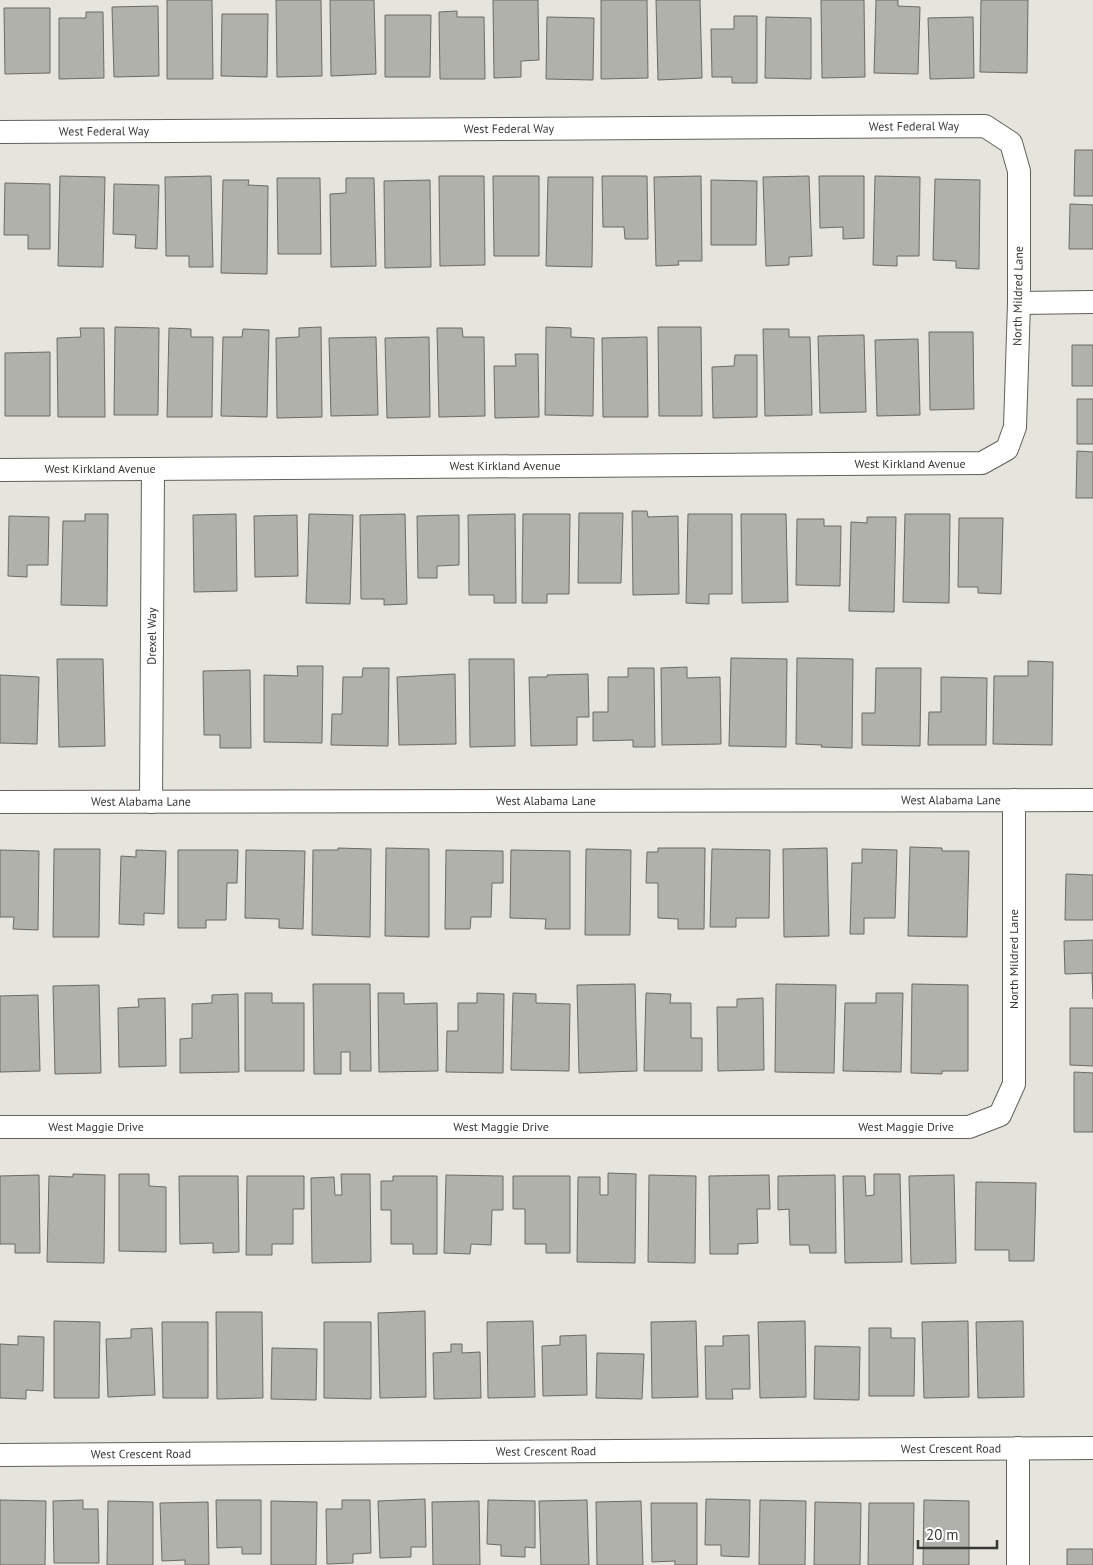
<svg xmlns="http://www.w3.org/2000/svg" width="1093" height="1565" font-family="'PT Sans',sans-serif">
  <style>
    .building { fill: #b1b1ab; stroke: #6b6b65 }
    .lines { fill: none; stroke-linecap: round; stroke-linejoin: round }
    .minor-casing { stroke: #61605b; stroke-width: 24 }
    .minor { stroke: #fff; stroke-width: 22 }
    .labels { text-anchor: middle; stroke-width: 4.5; stroke-linejoin: round; paint-order: stroke }
    .street-label { font-size: 12px; fill: #373634; stroke: #fffffe }
  </style>
  <rect width="100%" height="100%" fill="#e5e5de"/>
  <path class="building" d="M167,0h45l1,79h-46z
    M276,0h45l1,76 -45,1z
    M330,0h44l2,74 -45,2z
    M493,0h45l1,60 -18,1v16l-27,1z
    M601,0h46l1,78 -47,1z
    M656,0h44l2,78 -44,2z
    M821,0h43l1,77 -43,1z
    M876,0h22v6l22,1 -2,67 -44,-1z
    M981,0h47l-1,73 -47,-1z
    M158,6l1,70 -45,1 -2,-70z
    M4,8h46v65l-45,1z
    M457,11v6h27l1,62h-45l-1,-67z
    M86,12h17l1,66 -45,1v-61h27z
    M222,14h46l-1,63 -46,-1z
    M385,15h46l-1,62h-45z
    M734,16h23v67h-25v-6h-20l-1,-48h23z
    M547,17l47,1 -1,62 -47,-1z
    M766,17l45,1v61l-46,-1z
    M973,17l1,61 -44,1 -2,-61z
    M1075,150h18v46h-19z
    M60,176l45,1 -2,90 -45,-1z
    M211,176l2,91h-24v-11h-23l-1,-79z
    M439,176h45l1,89 -45,1z
    M493,176h46v80h-45z
    M602,176h45l1,63h-23l-1,-12h-21z
    M701,176l1,85h-24l1,4 -23,1 -2,-89z
    M809,176l3,80 -23,1v8l-23,1 -3,-89z
    M819,176h45v62l-21,1v-12l-23,1z
    M875,176l45,1 -1,79h-22v10l-24,-1z
    M548,177h45l-1,90 -46,-1z
    M277,178h43l1,76h-43z
    M346,178h28l2,88 -45,1 -1,-73 16,-1z
    M935,179l45,1 -1,89 -23,-1v-7l-23,-1z
    M223,180h26l-1,5 20,1 -1,88 -46,-1z
    M430,180l1,87 -46,1 -1,-87z
    M711,180l46,1 -1,64h-45z
    M5,183l45,1v65h-22v-14h-24z
    M114,184l45,1 -2,64 -22,-1 1,-13 -23,-1z
    M1070,204l23,1v44h-24z
    M115,327l44,1 -1,87h-44z
    M321,327l1,90 -45,1 -1,-80 23,-1v-9z
    M546,327l25,1v9l23,1 -1,78 -48,-1z
    M658,327h43l1,89h-43z
    M80,328h24l1,89h-47l-1,-79 24,-1z
    M169,328l22,1v8h22l-1,80h-45z
    M437,328h25l1,9h21l1,79 -46,1z
    M243,329l26,1 -2,87 -46,-1 2,-79h19z
    M763,329h26v8h21l2,78 -47,1z
    M929,332h44l1,77 -44,1z
    M864,335l2,77 -46,1 -2,-77z
    M376,337l2,78 -47,1 -2,-78z
    M429,337l1,80 -43,1 -2,-80z
    M647,337l1,80h-45l-1,-79z
    M918,339l2,76 -43,1 -2,-76z
    M1072,345h21v41h-21z
    M50,352v64h-45v-63z
    M515,354h23l1,63 -44,1 -1,-52h22z
    M735,355h22v62l-44,1 -1,-51 22,-1z
    M1077,399h16v45h-16z
    M1077,451l16,1v46h-17z
    M632,511h15l1,6 30,-1 1,78 -46,1z
    M579,513h44l-2,70h-43z
    M85,514h23l-1,92 -46,-1 2,-84h22z
    M236,514l1,77 -43,1 -1,-77z
    M309,514l44,1 -3,89 -44,-1z
    M405,514l2,90 -23,1v-6h-23l-1,-84z
    M515,514l1,89h-22v-8h-25l-1,-80z
    M523,514h47l-1,80h-22v9h-25z
    M688,514h44v80h-23v10l-23,-1z
    M741,514h45l2,88 -46,1z
    M905,514h45l-1,89 -46,-1z
    M297,515l1,61 -43,1 -1,-61z
    M459,515v50l-22,1v12h-19l-1,-62z
    M9,516l40,1 -1,48h-21v12l-19,-1z
    M867,517h29l-2,95 -45,-1 2,-89 16,1z
    M959,518h44l-2,76 -23,-1v-6h-20z
    M797,519h27v7h17l-1,60 -44,-1z
    M731,658l56,1 -1,88 -57,-1z
    M797,658l56,1 -1,89 -31,-1 1,-2 -26,-1z
    M57,659h46l2,87 -46,1z
    M469,659h45l1,87 -45,1z
    M1028,661l25,1 -1,83 -59,-1 1,-68h34z
    M297,666h26l-1,77 -58,-1v-67l34,1z
    M687,667v11l33,-1 1,67 -59,1 -1,-77z
    M363,668h26l-1,78 -57,-1 1,-31h10l1,-37h19z
    M628,668h26l1,79h-22v-7l-40,1v-29h15v-35h20z
    M876,668h45l-1,78 -58,-1v-32h13z
    M250,670l1,78h-31v-13h-16l-1,-64z
    M455,674l1,70 -57,1 -2,-68z
    M588,674l1,43h-12v28l-46,1 -2,-69h18v-2z
    M0,675l39,2 -2,67 -37,-1z
    M941,677l46,1 -1,67h-58l1,-33h12z
    M910,847l32,1v3h27l-2,86 -59,-1z
    M338,848l33,1 -1,88 -58,-2 1,-85h25z
    M386,848l43,1v88l-44,-1z
    M658,848h47l-1,81h-26v-10l-20,-1v-35h-12l1,-31h11z
    M827,848l2,88 -45,1 -1,-88z
    M54,849h46l-1,88h-46z
    M586,849l45,1 -1,85h-45z
    M712,849l58,1 -1,68h-33v9h-26z
    M862,849l35,1 -2,68h-31v16h-14l2,-71h10z
    M0,850l39,1 -1,79 -25,-1 1,-12h-14z
    M136,850l30,1 -2,63 -20,-1v12l-25,-1 2,-68 15,1z
    M178,850h60l-1,33h-10l-1,37h-20v8h-28z
    M246,850l59,1 -2,78 -24,-1v-9l-34,-1z
    M446,850l57,1v32h-11l-1,34h-20l-1,12h-25z
    M511,850l59,1v78h-25l1,-10 -36,-1z
    M1066,874l27,1v45h-28z
    M1093,940v59l-1,-26 -27,1 -1,-33z
    M313,984h57l1,87h-21v-19h-9v22h-27z
    M635,984l2,87 -58,2 -2,-88z
    M776,984l60,1 -2,88 -59,-1z
    M912,984l56,1v86h-26v3l-31,-1z
    M99,985l2,88 -46,1 -2,-88z
    M245,993h27v10h32v68h-59z
    M378,993h26v11l33,-1 1,68 -59,1z
    M477,993l27,1 -1,79 -57,-1 1,-41h11v-28h19z
    M513,993l23,1v9l34,1 -1,67 -58,-1z
    M646,993l25,1 -1,9h21v35h11v33h-58z
    M876,993h27l-2,79 -58,-1 2,-68h31z
    M238,994l1,78 -59,1v-34l12,-1v-34l20,-1v-8z
    M38,995l2,76 -40,1v-76z
    M165,998l1,68 -47,1 -1,-59 21,-1 -1,-8z
    M763,998l1,72 -46,1 -1,-64h20v-8z
    M1070,1008h23v58l-23,-1z
    M1074,1072l19,1v59h-19z
    M608,1173l28,1 -1,89 -58,-1 1,-85h22v18h8z
    M73,1174l32,1 -1,88 -57,-1 2,-86 24,1z
    M119,1174h30v12l17,1v65l-47,-1z
    M341,1174h29l1,88 -59,1 -1,-85 23,-1 1,18h7z
    M874,1174h26l2,88 -57,1 -2,-87h22l1,20 8,-1z
    M39,1175l1,78h-25v-9h-15v-68z
    M446,1175l57,1v34h-11l-1,35 -20,-1 -1,10 -26,-1z
    M649,1175l47,1 -1,87 -47,-1z
    M769,1175l1,34h-13l1,34 -20,1v10h-28l-1,-78z
    M835,1175l1,78h-26l-1,-8h-19l-1,-36 -11,1v-34z
    M954,1175l2,88 -45,1 -2,-88z
    M179,1176h59l1,76 -26,1v-10l-33,1z
    M247,1176h57v33h-11v35h-21v11h-26z
    M393,1176h44v78h-24v-10h-22v-34h-10v-29h12z
    M513,1176h57v77h-24v-9h-21v-35h-12z
    M976,1182l60,1 -2,78h-25v-11h-34z
    M425,1311l1,86 -46,1 -2,-85z
    M216,1312h46l1,86 -46,1z
    M54,1321l46,1 -1,76h-45z
    M533,1321l2,76 -47,1 -1,-76z
    M696,1321l2,76 -46,1 -1,-76z
    M805,1321l1,76 -46,1 -2,-76z
    M968,1321l1,76 -45,1 -2,-76z
    M1023,1321l1,76 -46,1 -2,-76z
    M162,1322h46v76h-45z
    M324,1322h47v77l-47,-1z
    M152,1328l3,67 -47,2 -2,-58 25,-1v-9z
    M869,1328h22v10h24l-1,58h-45z
    M586,1335l1,60 -44,1 -1,-50 18,-1v-9z
    M749,1335l1,54h-18l1,10h-27l-1,-53h18v-10z
    M18,1336l26,1 -1,54 -17,-1v9l-26,-1v-54l18,1z
    M451,1344h11v9l18,-1 1,46 -47,1 -1,-46 18,-1z
    M815,1346l45,1 -1,53 -45,-1z
    M272,1348l45,1 -1,51 -45,-1z
    M597,1353l47,1 -2,45 -46,-1z
    M425,1499l1,48h-15v10l-31,1 -2,-57z
    M706,1499l44,1 -1,57 -28,-1v-11h-16z
    M0,1500l46,1 -1,64h-45z
    M83,1500v9h15l1,54h-45l-1,-62z
    M216,1500h45v54h-19v-7l-25,1z
    M342,1500h28l1,53 -18,1v9l-26,1 -1,-55h16z
    M488,1500l47,1v47l-10,-1v10l-24,-1v-11l-14,-1z
    M587,1500l2,65h-48l-2,-64z
    M760,1500l46,1 -1,64h-46z
    M924,1500l45,1v64h-46z
    M108,1501l45,1v63h-46z
    M271,1501l46,1 -1,63h-45z
    M479,1501l1,64h-47l-1,-63z
    M641,1501l2,64h-46l-1,-63z
    M208,1502l1,63h-24v-5l-23,1 -2,-58z
    M815,1502l46,1 -1,62h-46z
    M651,1503h46v62h-22v-4l-23,1z
    M869,1503h45l-1,62h-45z
    M1067,1549h26v16h-26z"/>
  <g class="lines">
    <g class="minor-casing">
      <g id="minor">
        <path id="s1" d="M0,132l985,-6 26,17 8,28v132l-4,124 -8,22 -25,14 -982,7"/>
        <path d="M1019,303l74,-1"/>
        <path id="s2" d="M0,802l1093,-2"/>
        <path id="s3" d="M151,802l2,-333"/>
        <path id="s4" d="M0,1127h969l31,-12 14,-31v-284"/>
        <path id="s5" d="M0,1455l1093,-7"/>
        <path d="M1018,1565v-117"/>
      </g>
    </g>
    <use href="#minor" class="minor"/>
  </g>
  <g class="labels">
    <g class="street-label">
      <text dy="4" stroke="none"><textPath href="#s1" startOffset="914">West Federal Way</textPath></text>
      <text dy="4" stroke="none"><textPath href="#s1" startOffset="509">West Federal Way</textPath></text>
      <text dy="4" stroke="none"><textPath href="#s1" startOffset="104">West Federal Way</textPath></text>
      <text transform="translate(1018 296) rotate(-89)" y="4">North Mildred Lane</text>
      <text x="910" y="468">West Kirkland Avenue</text>
      <text x="505" y="470">West Kirkland Avenue</text>
      <text x="100" y="473">West Kirkland Avenue</text>
      <text dy="4" stroke="none"><textPath href="#s3" startOffset="166">Drexel Way</textPath></text>
      <text dy="4" stroke="none"><textPath href="#s2" startOffset="951">West Alabama Lane</textPath></text>
      <text dy="4" stroke="none"><textPath href="#s2" startOffset="546">West Alabama Lane</textPath></text>
      <text dy="4" stroke="none"><textPath href="#s2" startOffset="141">West Alabama Lane</textPath></text>
      <text transform="translate(1014 959) rotate(-90)" y="4">North Mildred Lane</text>
      <text dy="4" stroke="none"><textPath href="#s4" startOffset="96">West Maggie Drive</textPath></text>
      <text dy="4" stroke="none"><textPath href="#s4" startOffset="501">West Maggie Drive</textPath></text>
      <text dy="4" stroke="none"><textPath href="#s4" startOffset="906">West Maggie Drive</textPath></text>
      <text dy="4" stroke="none"><textPath href="#s5" startOffset="951">West Crescent Road</textPath></text>
      <text dy="4" stroke="none"><textPath href="#s5" startOffset="546">West Crescent Road</textPath></text>
      <text dy="4" stroke="none"><textPath href="#s5" startOffset="141">West Crescent Road</textPath></text>
    </g>
  </g>
  <path d="M918 1540v8h79v-8" fill="none" stroke="#373634" stroke-width="2.5"/>
  <text x="926" y="1540" font-size="15" fill="#373634" stroke="#fffffe" stroke-width="4" paint-order="stroke">20 m</text>
</svg>
